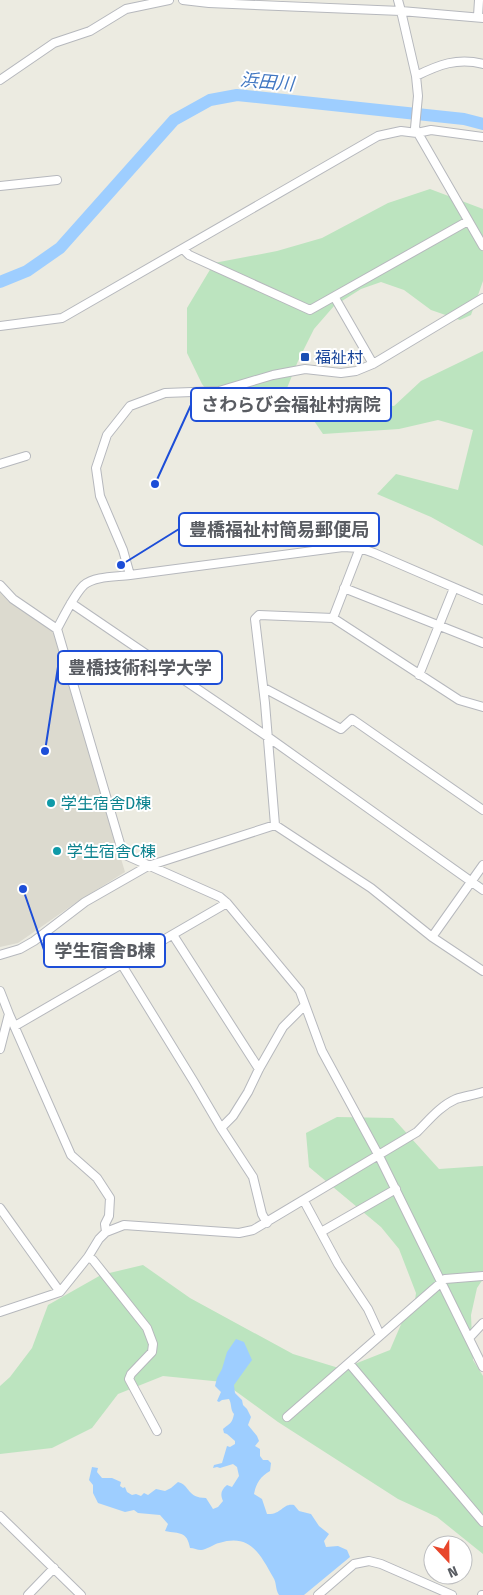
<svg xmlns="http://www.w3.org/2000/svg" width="483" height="1595" font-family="'Fira Sans','Noto Sans JP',sans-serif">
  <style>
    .education { fill: #dcdacf }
    .green { fill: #bce4bf }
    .water { fill: #9eceff }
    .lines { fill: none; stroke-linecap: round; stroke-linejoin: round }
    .river { stroke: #9eceff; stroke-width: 12 }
    .minor-casing { stroke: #b6b8bd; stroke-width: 10 }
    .minor { stroke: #fff; stroke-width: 8 }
    .transit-dot { fill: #1a4fb4; stroke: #fff; stroke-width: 2 }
    .culture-dot { fill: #0f9aa8; stroke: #fff; stroke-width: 2 }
    .labels { text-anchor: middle; stroke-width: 4; stroke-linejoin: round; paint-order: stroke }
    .transit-label { font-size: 16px; fill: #164399; stroke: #fff; text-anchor: start }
    .culture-label { font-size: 16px; fill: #0d838f; stroke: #fff; text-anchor: start }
    .water-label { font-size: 18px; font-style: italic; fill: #4177c2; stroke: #fff }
    .leader { fill: none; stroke: #1d4ed8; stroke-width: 2 }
    .callout-dot { fill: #1d4ed8; stroke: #fff; stroke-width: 2 }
    .callout { fill: #fff; stroke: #1d4ed8; stroke-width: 2 }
    .callout-label { font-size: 18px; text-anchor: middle; font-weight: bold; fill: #595c62 }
  </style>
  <rect width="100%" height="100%" fill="#ecebe1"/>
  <path class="education" d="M0,591l8,10 45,29 72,242 -51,32 -56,39 -18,4z"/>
  <path class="green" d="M430,189l53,20v72l-12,34 -11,5 -29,-10 -27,-20 -23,-8 -20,7 -27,17 -20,23 -16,32 -13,32 -32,-5 -36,15 -15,-19 -15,-31v-45l27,-45 63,-12 45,-13 66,-35z
    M483,351v195l-52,-29 -54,-23 19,-20 62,16 15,-60 -35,-10 -39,9 -76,5 -26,-38 97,10 27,-25z
    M337,1117l56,1 46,51 44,-3v113l-6,9 -6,27 2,45 10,16v178l-46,-37 -39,-18 -120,-77 -55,-40 -60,-6 -45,18 -26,34 -40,20 -52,6v-68l10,-9 22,-29 16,-43 53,-30 42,-10 47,33 103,56 49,15 48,-19 15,-35 9,-8 2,-14 -17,-44 -18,-22 -72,-60 -3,-34z"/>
  <path class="water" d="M236,1339l8,3 8,18 -18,25 1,8 7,7 1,5 4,4 4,8 -3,8 9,11 2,5 -4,5 5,3v7l3,4h5l3,3 -1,8c-9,5 -14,12 -16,23l8,5 5,15c15,1 15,-11 27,-9l5,6 12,3 8,12 10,8 -5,7 2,6 12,-1 9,4 3,7 -46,38h-25c-4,-6 -2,-12 -6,-18 -13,-23 -23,-44 -54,-34 -5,1 -13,7 -18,7 -4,0 -7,-2 -11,-2 -3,-17 -10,-14 -25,-17l3,-7 -8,-9 -22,-2 -4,-3 -9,2 -27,-9 -5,-10v-8l-4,-5 3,-13 6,1 -1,4 5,6h10l9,4 -1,4 3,2 2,-1 2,5 5,3 4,-1 5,2 3,-3 4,2 8,-6 9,2 6,-3 7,-6c12,3 9,16 28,16l7,11 5,-2 5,-6c-3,-7 -2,-11 4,-16l5,2 7,-11 -2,-9 -4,-3 -13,4 -3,-1 -4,1 1,-3 8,-2 5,-17 3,1 5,-3v-3l-8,-7 -3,-1 -1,-4c7,-6 9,-5 11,-15 -4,-5 -2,-10 -5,-15l-7,1 -3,2 -2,-1 4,-9 -6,-6 2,-8 5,-9 5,-17z"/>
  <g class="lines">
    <path class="river" d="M0,282l27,-11 33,-23 114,-128 36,-20 27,-5 227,24 19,5"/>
    <g class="minor-casing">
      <path id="minor" d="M183,0l26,3 192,8 -3,-11
        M478,16l1,-16
        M483,18l-82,-7 15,65 2,20 -3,32 68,118
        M416,76c22,-11 42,-19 67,-12
        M0,80l54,-37 36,-12 36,-22 43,-9
        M0,186l57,-6
        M183,249l6,6 121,55 158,-89
        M335,298l38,66
        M483,298l-110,66 -17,7 -15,2 -36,-4 -32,6 -54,16 -54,2 -35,13 -23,29 -11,33 4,28 23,54 7,25c-14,2 -35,1 -46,10 -9,8 -21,33 -27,44l66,225 97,43 7,6 73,88 22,60 57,105 104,211
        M0,326l62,-8 316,-182 23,-5 16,2 14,-3 52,7
        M0,464l26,-8
        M130,575l213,-28 17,1 14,5 109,47
        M0,585l13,14 44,30
        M344,588l139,55
        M71,603l197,134 215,153
        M333,618l27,-70
        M419,675l35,-87
        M264,688l77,41 11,-10 131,91
        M275,825l-10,-122 -10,-84 4,-4 74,3 126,82 24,7
        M173,935l86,134
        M432,937l51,-72
        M0,955l20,-6 14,-8 51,-39 63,-36 127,-41 96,63 61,49 51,34
        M122,965l72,117 27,46 32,49 9,37 5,9
        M0,991l9,23 -9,35
        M9,1014l62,141 26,23 13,20 -1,18 -4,8 1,8
        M15,1026l212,-123
        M221,1128l12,-12 15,-24 11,-23 24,-42 22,-22
        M304,1201l34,63 30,45 12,26
        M0,1208l60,84
        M321,1232l75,-43
        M88,1257l5,3 54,68 6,16 -1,8 -21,22 -2,5 28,52
        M0,1312l60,-20 28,-35 11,-18 7,-7 18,-7 115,8 14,-3 164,-98c12,-12 23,-26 39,-33 9,-3 18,-4 27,-7
        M469,1338l14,-15
        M349,1363l134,159
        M287,1417l158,-138 38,-3
        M0,1516l81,79
        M28,1595l26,-27
        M318,1595l36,-31 15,-3 12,3 71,31
        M482,1595h1"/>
    </g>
    <use href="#minor" class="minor"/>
  </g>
  <rect class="transit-dot" x="300" y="352" width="10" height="10" rx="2.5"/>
  <g class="culture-dot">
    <circle cx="51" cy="803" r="5"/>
    <circle cx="57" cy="851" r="5"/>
  </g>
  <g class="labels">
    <g class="transit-label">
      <text x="315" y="363">福祉村</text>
    </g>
    <g class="culture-label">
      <text x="61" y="809">学生宿舎D棟</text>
      <text x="67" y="857">学生宿舎C棟</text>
    </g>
    <g class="water-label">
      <text transform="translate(267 82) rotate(5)" y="6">浜田川</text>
    </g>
  </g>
  <path class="leader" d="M155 484L191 405M121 565L179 529M45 751L58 667M23 889L44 950"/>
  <g class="callout-dot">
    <circle cx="155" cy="484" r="5"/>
    <circle cx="121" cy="565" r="5"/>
    <circle cx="45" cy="751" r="5"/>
    <circle cx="23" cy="889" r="5"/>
  </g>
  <g class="callout">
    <rect x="191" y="388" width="200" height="33" rx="5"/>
    <rect x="179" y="513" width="200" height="33" rx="5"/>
    <rect x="58" y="651" width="164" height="33" rx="5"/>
    <rect x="44" y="934" width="121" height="33" rx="5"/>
  </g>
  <g class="callout-label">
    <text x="291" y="411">さわらび会福祉村病院</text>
    <text x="279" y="536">豊橋福祉村簡易郵便局</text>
    <text x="140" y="674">豊橋技術科学大学</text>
    <text x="105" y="957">学生宿舎B棟</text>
  </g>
  <g transform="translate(448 1560) rotate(158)"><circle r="24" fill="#ffffff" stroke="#bdbec0"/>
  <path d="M0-4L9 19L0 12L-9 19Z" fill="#e8462b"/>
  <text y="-8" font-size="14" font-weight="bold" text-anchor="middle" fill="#595c62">N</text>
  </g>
</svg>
